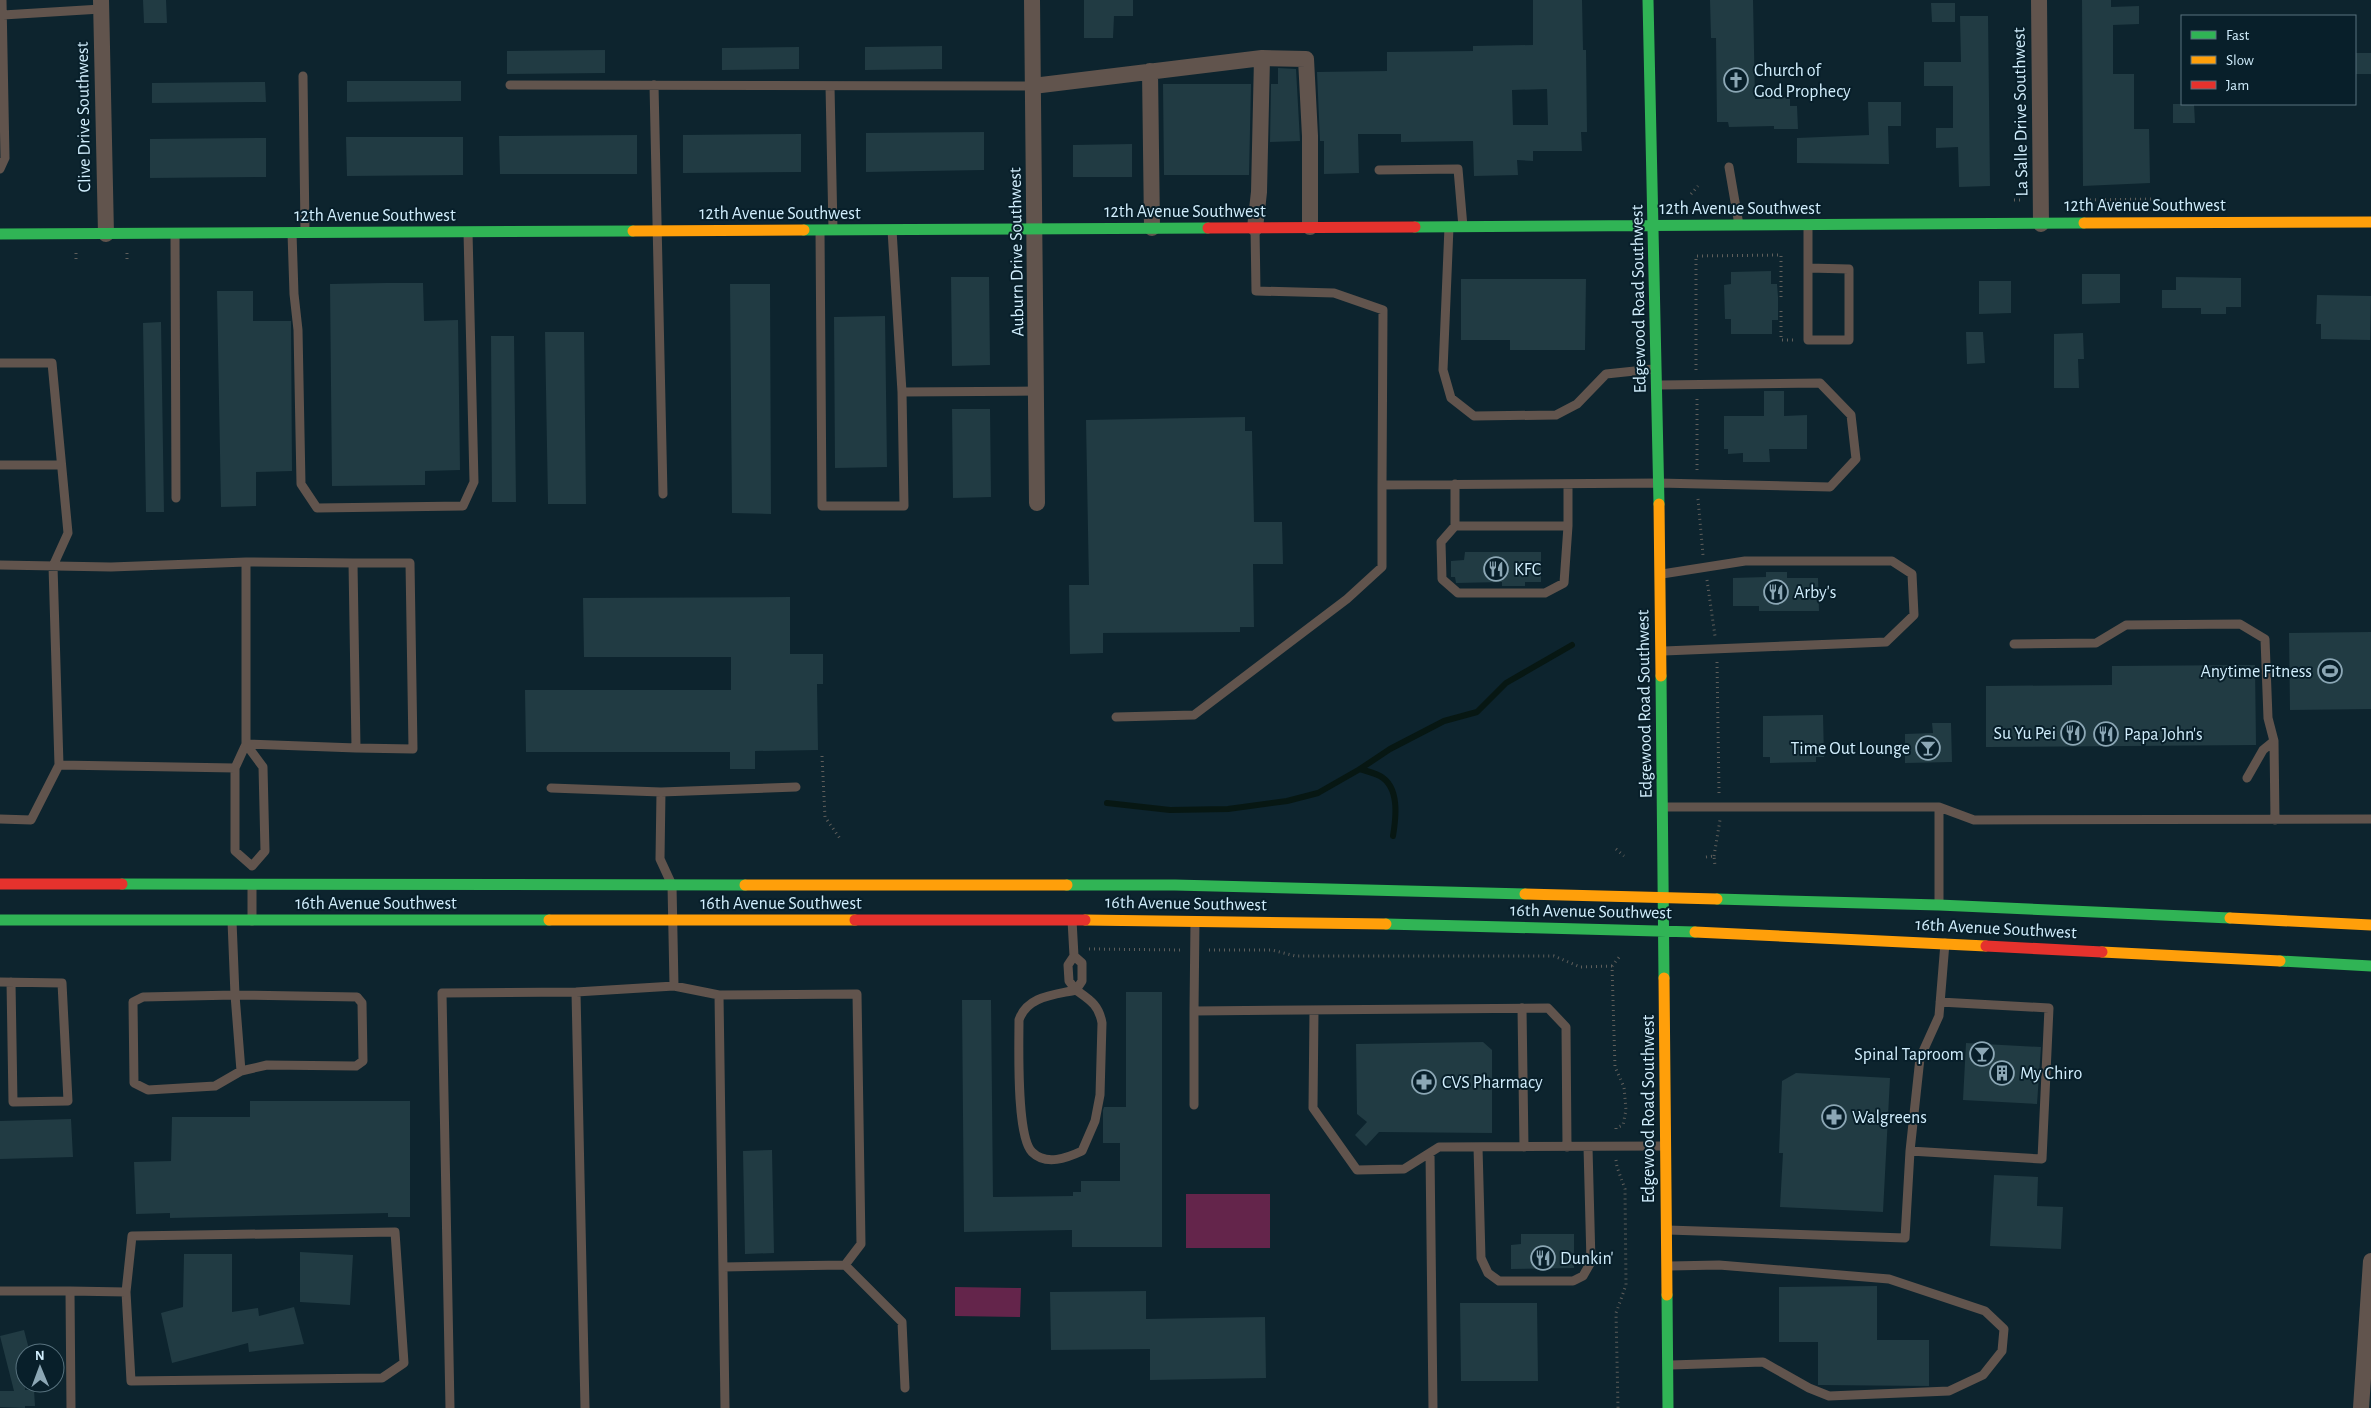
<svg xmlns="http://www.w3.org/2000/svg" width="2371" height="1408" font-family="'Alegreya Sans',sans-serif">
  <style>
    .grass { fill: #64254b }
    .lines { fill: none; stroke-linecap: round; stroke-linejoin: round }
    .stream { stroke: #071713; stroke-width: 6 }
    .building { fill: #213b43; fill-rule: evenodd }
    .path { stroke: #5f5e5b; stroke-width: 3; stroke-dasharray: 1 4; stroke-linecap: butt }
    .lane { stroke: #61544d; stroke-width: 9 }
    .street { stroke: #61544d; stroke-width: 16 }
    .fast { stroke: #30b455; stroke-width: 11 }
    .slow { stroke: #ff9f0a; stroke-width: 11 }
    .jam { stroke: #e5322d; stroke-width: 11 }
    .labels { text-anchor: middle; stroke-width: 4; stroke-linejoin: round; paint-order: stroke }
    .poi-label { font-size: 18px; fill: #d1eefd; stroke: #081f2a; text-anchor: start }
    .street-label { font-size: 18px; fill: #d1eefd; stroke: #081f2a }
  </style>
  <rect width="100%" height="100%" fill="#0d242e"/>
  <path class="grass" d="M1186,1194h84v54h-84z
    M955,1287l66,1 -1,29 -65,-1z"/>
  <g class="lines">
    <path class="stream" d="M1360,769c7,2 14,4 20,7 20,11 16,42 13,60
      M1107,803l63,7 58,-1 59,-8 31,-8 42,-24 30,-20 54,-28 33,-9 29,-29 66,-38"/>
  </g>
  <path class="building" d="M143,0h23l1,23h-23z
    M1084,0h49v16h-19l-1,22h-29z
    M1533,0h49l1,50h3l1,82h-6l1,19h-49v10l-16,-1 1,15 -44,1 -1,-35 -72,1v-8h-43l1,39 -35,1v-33h-4l-3,-69 70,-1v-19l86,-1v-5l60,-1zM1547,89l1,36h-35l-1,-35z
    M1710,0h43l2,99 35,-2v9h7l1,23h-24v-3l-45,1 -1,-5h-11l-1,-84h-5z
    M2082,0h29v7l28,-1v18l-26,1v49h21v55h15l1,54 -67,3z
    M1931,3h24v19h-23z
    M1960,16h28l2,170 -31,1 -1,-40 -22,1v-20h17v-42h-29v-24h37z
    M942,46v23l-77,1v-23z
    M799,47v22l-77,1v-22z
    M605,50v23l-98,1v-23z
    M2355,53h16v21h-16z
    M1278,68l18,1 4,72 -30,1 1,-58h7z
    M347,81h114v20l-114,1z
    M265,82l1,20 -114,1v-20z
    M1163,84h88l-2,91h-85z
    M1868,102h33v24h-13l1,38 -92,-1v-25l72,-3z
    M2173,104h21l1,19h-22z
    M984,132v38l-118,2v-39z
    M801,134v38l-118,1v-38z
    M637,135v39h-137l-1,-38z
    M346,137h117v38l-116,1z
    M266,138v39l-116,1v-39z
    M1132,144v33h-59v-32z
    M1771,271v13h6l1,13v23h-6v14h-41v-15h-6l-1,-34 7,-1v-12z
    M2082,274h38v29l-38,1z
    M951,277h38l1,88 -38,1z
    M2176,277l65,1v29h-15v7h-25v-6h-39v-18h14z
    M1461,279h125l-1,71h-75v-10h-49z
    M1979,281h32v32l-32,1z
    M386,283h37l1,38 34,-1 2,150 -35,1v14l-93,1 -2,-202z
    M730,284h40l1,230 -39,-1z
    M217,291h36v30h38l1,150 -36,1v34l-35,1z
    M2317,295l54,1 -1,44 -49,-1v-15h-5z
    M885,316l2,151 -52,1 -1,-151z
    M161,322l3,190h-18l-3,-189z
    M545,332h39l2,172h-38z
    M1966,332h17l2,31 -18,1z
    M2083,333l1,26h-6l1,29h-25v-54z
    M491,336h23l2,166h-24z
    M1764,391h20v25l23,-1v34h-38l1,13h-27v-9l-15,1v-5h-4v-33h40z
    M952,409h38l1,88 -38,1z
    M1245,417v14h7l2,91h28l1,42h-30l1,63h-14v5l-137,1v20l-33,1 -1,-69h20l-3,-165z
    M1465,552h76v30h-16v4h-23v-4l-46,1 -1,-6h-4v-16l13,-1z
    M1766,572h21v6h31l1,33h-60v-5h-26v-28l33,-1z
    M790,597v57h33v30h-6l1,66 -63,1v18h-25v-17h-204l-1,-62h206v-33h-147l-1,-59z
    M2371,632v77l-81,1 -1,-77z
    M2255,665l1,80 -270,2v-61l126,-1v-19z
    M1823,715l1,42h-8v5l-46,1v-6h-7v-41z
    M1932,723h19l1,39 -47,1v-29l28,-1z
    M1126,992h36v255h-90v-17l-108,2 -2,-232h29l2,197 80,-1v-4h8v-11h39v-38h-17v-33l1,-3h22z
    M1483,1042l9,8v83l-113,-1 -13,14 -11,-11 12,-13 -10,-8 -1,-70z
    M1966,1043l75,4 -4,57 -74,-4z
    M1796,1073l94,5 -7,134 -103,-5 3,-54h-4l3,-72z
    M250,1101h160v116h-22v-4l-218,5v-5l-34,1 -2,-52 37,-1 1,-44h78z
    M71,1119l2,38 -73,2v-38z
    M772,1150l2,103 -29,1 -2,-103z
    M1994,1175l44,2 -1,29 26,1 -2,42 -71,-3z
    M1521,1234h53v34l-63,1v-24l10,-1z
    M300,1252l53,3 -3,50 -50,-3z
    M184,1254h48v58l26,-4 1,8 35,-9 10,37 -55,8 -1,-9 -76,20 -11,-50 22,-6z
    M1877,1286v54h52v46l-111,-1v-43h-39v-55z
    M1146,1291v28l119,-2 1,61 -116,2v-31l-99,1 -1,-58z
    M1460,1303h77l1,78h-77z
    M24,1330l6,23h-5v37h9l1,16h-10v2l-25,-1v-16h14l-14,-55z"/>
  <g class="lines">
    <path class="path" d="M1691,194l7,-8
      M2014,200h7
      M2085,200l69,-1
      M76,253v10
      M127,253v10
      M1781,311v29h13
      M1696,370v-114l85,-1v42
      M1697,399v71
      M1698,499l5,56
      M1707,580l8,56
      M1717,662l2,131
      M822,756l3,61 16,23
      M1616,849l8,7
      M1714,856l6,-36
      M1706,857l8,-1 1,10
      M1089,949l93,1
      M1209,950h63l23,6h259l26,11 32,-1 3,101 9,20 2,23 -3,15 -7,3v5
      M1612,966l8,-10
      M1616,1160l1,7 8,22 1,96 -10,28 2,95"/>
    <path class="lane" d="M3,15l98,-6
      M303,76l2,156
      M510,85l523,1
      M654,85l9,409
      M830,86l3,144
      M1729,167l10,58
      M0,169l5,-11 -3,-158
      M1379,170l79,-1 5,58
      M1449,227l-6,143 8,28 23,18 82,-1 21,-11 29,-30 48,-5
      M1255,228l1,63 78,2 49,17 -1,175 276,-2 172,4 26,-28 -5,-44 -31,-32 -160,2
      M820,230l2,276h82l-2,-114
      M892,230l10,162 135,-1
      M175,233l1,265
      M292,233l2,61 4,36 3,154 16,24 146,-2 11,-24 -6,-250
      M1808,268l41,1v71h-41v-115
      M0,363h52l16,170 -15,33 6,199 -28,55 -31,-1
      M0,465h61
      M1455,484v42h113v-42
      M1455,526l-14,16 1,37 16,14h87l19,-10 4,-57
      M246,562l107,1
      M0,565l111,2 135,-5v182l110,4 -3,-185h57l3,186 -57,-1
      M1662,574l83,-13h147l20,13 2,41 -28,27 -222,9
      M2014,644l82,-1 30,-18 114,-1 25,15 3,79 6,23 1,79
      M1116,717l78,-2 153,-116 35,-32v-82
      M246,744l17,23 2,84 -13,15 -17,-15v-83z
      M59,765l176,3
      M2247,778l16,-28 11,-9
      M551,788l110,4 -1,67 12,26 2,101
      M661,792l135,-5
      M1666,807h273
      M1939,905v-98l35,13 397,-1
      M1072,920l2,36 -6,9 1,16 7,9 6,-9v-18l-8,-7
      M232,921l3,74 -92,2 -10,5 1,81 14,7 67,-4 26,-15 26,-6 89,1 7,-5 -1,-58 -5,-6 -122,-2 6,76
      M252,921v-37
      M1195,921l-1,90 354,-3 18,19 1,120
      M0,982l62,1 6,118 -55,1 -2,-120
      M1076,990c14,10 23,15 26,33l-2,72 -5,26 -13,30c-15,7 -36,15 -50,1 -16,-16 -13,-107 -13,-132 8,-24 35,-25 57,-30z
      M576,992l9,416
      M719,995l6,413
      M1522,1008l2,139
      M1314,1010l-1,98 44,62 47,-1 35,-22 225,-1
      M1194,1011v94
      M1478,1147l3,111 7,15 11,8h74l10,-5 8,-14 -3,-115
      M1910,1151l132,8 7,-151 -109,-6
      M1430,1153l3,255
      M1668,1230l237,8 5,-87 10,-93 19,-42 6,-73
      M395,1232l9,131 -22,15 -251,3 -5,-89 6,-56z
      M845,1265l57,57 3,66
      M1670,1266l49,-1 170,14 96,32 19,18 -2,22 -19,24 -34,16 -120,5 -20,-8 -46,-26 -92,3
      M0,1291h70l1,117
      M70,1291l56,1
      M450,1408l-8,-415 134,-1 98,-6 45,9 138,-1 4,250 -16,21 -122,2"/>
    <path class="street" d="M101,0l5,234
      M1032,0l5,503
      M2039,0l2,224
      M1262,58l44,1 4,77v91
      M1150,71l2,157
      M1033,86l229,-28 -3,134 -4,36
      M2361,1408l10,-147"/>
    <path class="fast" d="M1648,0l11,504
      M1415,227l669,-4
      M804,230l404,-2
      M0,234l633,-3
      M1661,676l3,302
      M122,884l623,1
      M1067,885h108l350,9
      M1717,899l222,6 291,13
      M0,920h549
      M1386,924l309,8
      M2280,961l91,5
      M1667,1295l1,113"/>
    <path class="slow" d="M2084,223l287,-1
      M633,231l171,-1
      M1659,504l2,172
      M745,885h322
      M1525,894l192,5
      M2230,918l141,7
      M549,920h306
      M1085,920l301,4
      M1695,932l291,14
      M2102,952l178,9
      M1664,978l3,317"/>
    <path class="jam" d="M1208,228l207,-1
      M0,884h122
      M855,920h230
      M1986,946l116,6"/>
  </g>
  <defs>
    <g id="church-ring" transform="scale(1.25)"><circle r="9.5" fill="#081f2a" stroke="#8ca7b5" stroke-width="1.5"/><path d="M-1.2-6h2.4v3.5h3.3v2.4h-3.3V6h-2.4V-.1h-3.3v-2.4h3.3Z" fill="#8ca7b5"/></g>
    <g id="restaurant-ring" transform="scale(1.25)"><circle r="9.5" fill="#081f2a" stroke="#8ca7b5" stroke-width="1.5"/><path d="M-5-6h1v4h1v-4h1v4h1v-4h1v5L-1.5 .5V6h-2V.5L-5-1ZM5-6V6H3V1.5H1.5Q1.5-4 5-6Z" fill="#8ca7b5"/></g>
    <g id="stadium-ring" transform="scale(1.25)"><circle r="9.5" fill="#081f2a" stroke="#8ca7b5" stroke-width="1.5"/><path d="M0-5a6.5 5 0 1 0 0 10a6.5 5 0 1 0 0-10ZM-3.5-1.8h7v3.6h-7Z" fill="#8ca7b5"/></g>
    <g id="bar-ring" transform="scale(1.25)"><circle r="9.5" fill="#081f2a" stroke="#8ca7b5" stroke-width="1.5"/><path d="M-6-5H6L.8 .8V4.5H3.5V6h-7V4.5H-.8V.8Z" fill="#8ca7b5"/></g>
    <g id="building-ring" transform="scale(1.25)"><circle r="9.5" fill="#081f2a" stroke="#8ca7b5" stroke-width="1.5"/><path d="M-4-6H4V6H1V3H-1V6H-4ZM-2.5-4.3h1.7v1.8h-1.7ZM.8-4.3h1.7v1.8H.8ZM-2.5-1h1.7V.8h-1.7ZM.8-1h1.7V.8H.8Z" fill="#8ca7b5"/></g>
    <g id="pharmacy-ring" transform="scale(1.25)"><circle r="9.5" fill="#081f2a" stroke="#8ca7b5" stroke-width="1.5"/><path d="M-2-6h4v4h4v4h-4v4h-4v-4h-4v-4h4Z" fill="#8ca7b5"/></g>
  </defs>
  <g fill-rule="evenodd">
    <use href="#church-ring" x="1736" y="80"/>
    <use href="#restaurant-ring" x="1496" y="569"/>
    <use href="#restaurant-ring" x="1776" y="592"/>
    <use href="#stadium-ring" x="2330" y="671"/>
    <use href="#restaurant-ring" x="2073" y="733"/>
    <use href="#restaurant-ring" x="2106" y="734"/>
    <use href="#bar-ring" x="1928" y="748"/>
    <use href="#bar-ring" x="1982" y="1054"/>
    <use href="#building-ring" x="2002" y="1073"/>
    <use href="#pharmacy-ring" x="1424" y="1082"/>
    <use href="#pharmacy-ring" x="1834" y="1117"/>
    <use href="#restaurant-ring" x="1543" y="1258"/>
  </g>
  <g class="labels">
    <g class="poi-label">
      <text x="1754" y="76">Church of<tspan x="1754" dy="21">God Prophecy</tspan></text>
      <text x="1514" y="575">KFC</text>
      <text x="1794" y="598">Arby's</text>
      <text x="2312" y="677" text-anchor="end">Anytime Fitness</text>
      <text x="2056" y="739" text-anchor="end">Su Yu Pei</text>
      <text x="2124" y="740">Papa John's</text>
      <text x="1910" y="754" text-anchor="end">Time Out Lounge</text>
      <text x="1964" y="1060" text-anchor="end">Spinal Taproom</text>
      <text x="2020" y="1079">My Chiro</text>
      <text x="1442" y="1088">CVS Pharmacy</text>
      <text x="1852" y="1123">Walgreens</text>
      <text x="1560" y="1264">Dunkin'</text>
    </g>
    <g class="street-label">
      <text transform="translate(2020 112) rotate(-91)" y="6">La Salle Drive Southwest</text>
      <text transform="translate(83 117) rotate(-91)" y="6">Clive Drive Southwest</text>
      <text x="2145" y="211">12th Avenue Southwest</text>
      <text x="1740" y="214">12th Avenue Southwest</text>
      <text x="1185" y="217">12th Avenue Southwest</text>
      <text x="780" y="219">12th Avenue Southwest</text>
      <text x="375" y="221">12th Avenue Southwest</text>
      <text transform="translate(1016 252) rotate(-91)" y="6">Auburn Drive Southwest</text>
      <text transform="translate(1638 299) rotate(-91)" y="6">Edgewood Road Southwest</text>
      <text transform="translate(1644 704) rotate(-91)" y="6">Edgewood Road Southwest</text>
      <text x="376" y="909">16th Avenue Southwest</text>
      <text x="781" y="909">16th Avenue Southwest</text>
      <text transform="translate(1186 903) rotate(1)" y="6">16th Avenue Southwest</text>
      <text transform="translate(1591 911) rotate(1)" y="6">16th Avenue Southwest</text>
      <text transform="translate(1996 928) rotate(3)" y="6">16th Avenue Southwest</text>
      <text transform="translate(1648 1109) rotate(-90)" y="6">Edgewood Road Southwest</text>
    </g>
  </g>
  <rect x="2181" y="15" width="175" height="90" fill="#081f2a" stroke="#58727e"/>
  <rect x="2191" y="31" width="25" height="8" fill="#30b455" stroke="#58727e"/>
  <text x="2226" y="40" font-size="15" fill="#d1eefd">Fast</text>
  <rect x="2191" y="56" width="25" height="8" fill="#ff9f0a" stroke="#58727e"/>
  <text x="2226" y="65" font-size="15" fill="#d1eefd">Slow</text>
  <rect x="2191" y="81" width="25" height="8" fill="#e5322d" stroke="#58727e"/>
  <text x="2226" y="90" font-size="15" fill="#d1eefd">Jam</text>
  <g transform="translate(40 1368) rotate(359)"><circle r="24" fill="#081f2a" stroke="#58727e"/>
  <path d="M0-4L9 19L0 12L-9 19Z" fill="#8ca7b5"/>
  <text y="-8" font-size="14" font-weight="bold" text-anchor="middle" fill="#d1eefd">N</text>
  </g>
</svg>
